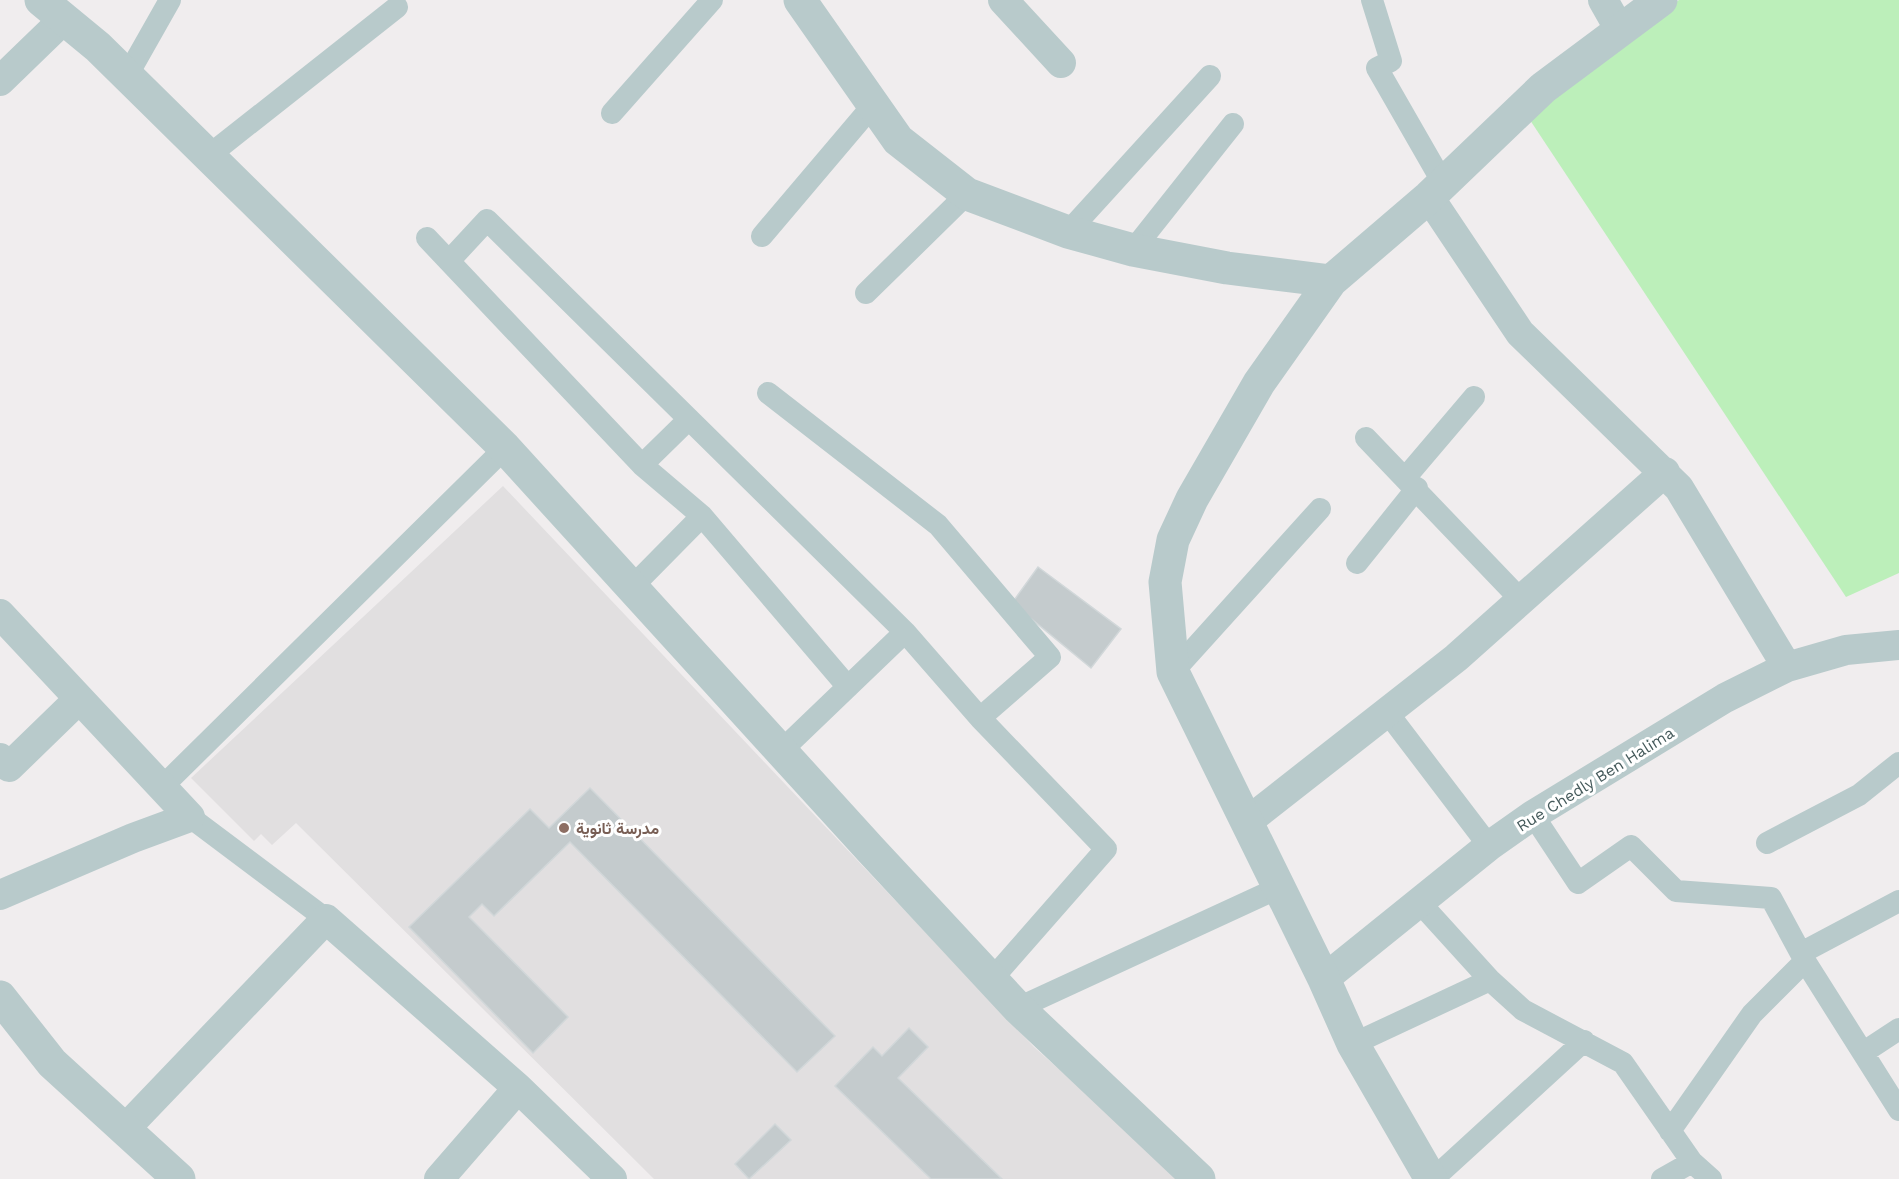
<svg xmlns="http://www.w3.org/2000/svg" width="1899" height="1179" font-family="'Work Sans',Vazirmatn,sans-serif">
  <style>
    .education { fill: #e1dfe0 }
    .green { fill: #bcefba }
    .building { fill: #c4cbcd; stroke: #d1d7d9; stroke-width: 1.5 }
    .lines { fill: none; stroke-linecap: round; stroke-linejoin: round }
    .pedestrian { stroke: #b8cacb; stroke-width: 22 }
    .minor { stroke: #b8cacb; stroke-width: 30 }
    .tertiary { stroke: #b8cacb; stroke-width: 33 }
    .education-dot { fill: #8d6e63; stroke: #fff; stroke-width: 2 }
    .labels { text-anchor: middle; stroke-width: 6; stroke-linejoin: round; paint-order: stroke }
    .street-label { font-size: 16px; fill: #455a5b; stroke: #fff }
    .education-label { font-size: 16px; font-weight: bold; fill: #785e54; stroke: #fff; text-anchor: start }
  </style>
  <rect width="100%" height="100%" fill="#f0edee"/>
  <path class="education" d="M503,486l531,561 148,132h-528l-358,-356 -24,22 -11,-11 -7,7 -63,-63z"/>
  <path class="green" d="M1679,0h220v573l-53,24 -322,-486z"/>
  <path class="building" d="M1038,567l83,62 -30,39 -79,-65z
    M590,788l245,248 -38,36 -227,-230 -76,74 -12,-12 -13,13 99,100 -35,36 -124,-126 121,-118 19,19z
    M909,1028l19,19 -30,31 104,101h-71l-96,-93 38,-39 9,9z
    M775,1124l16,16 -42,39 -14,-15z"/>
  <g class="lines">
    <path class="pedestrian" d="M1372,0l19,61 -14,7 66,115
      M127,76l43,-76
      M612,113l100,-113
      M207,157l190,-150
      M1068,232l142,-156
      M762,236l111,-131
      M427,238l215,227 60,51 146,171
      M1133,250l100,-126
      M449,261l38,-41 418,412 75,86 126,131 -114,130
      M866,293l101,-99
      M768,393l170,132 112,132 -70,61
      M1366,438l154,161
      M642,465l47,-46
      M1406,477l68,-80
      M1357,563l60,-75
      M631,588l71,-72
      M1173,672l147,-163
      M1387,712l102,134
      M781,751l124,-119
      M161,788l344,-340
      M1533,815l45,68 53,-37 45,45 95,7 34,63 94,149
      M190,817l136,102
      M1767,843l92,-48 40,-32
      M1421,904l69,76 33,30 100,53 69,99 19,17
      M1801,953l98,-52
      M1018,1008l260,-120
      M1353,1044l137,-64
      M1864,1052l35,-23
      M1670,1131l82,-117 53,-53
      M1433,1179l151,-138
      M1662,1179l30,-17"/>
    <path class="minor" d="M1003,0l58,63
      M1603,0l17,30
      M0,81l64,-62
      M1429,197l91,136 159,155 108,179
      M0,614l190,203 -57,21 -133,57
      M0,758l9,9 70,-68
      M1248,821l208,-163 209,-186
      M1324,979l165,-133 44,-31 192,-117 62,-31 59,-17 53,-5
      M124,1130l202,-211 192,169 94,91
      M439,1179l79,-91"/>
    <path class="tertiary" d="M41,0l57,47 407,401 366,402 147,158 181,171
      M800,0l98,140 69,54 101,38 65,18 94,18 104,13
      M0,997l52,66 127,116
      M1431,1179l-78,-135 -29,-65 -151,-307 -8,-90 8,-42 19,-41 67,-116 72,-102 98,-84 114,-109 118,-88"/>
  </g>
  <circle class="education-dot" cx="564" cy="828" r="6"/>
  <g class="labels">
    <g class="street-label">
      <text transform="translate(1595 779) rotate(-32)" y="6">Rue Chedly Ben Halima</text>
    </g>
    <g class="education-label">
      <text x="576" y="834">مدرسة ثانوية</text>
    </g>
  </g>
</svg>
